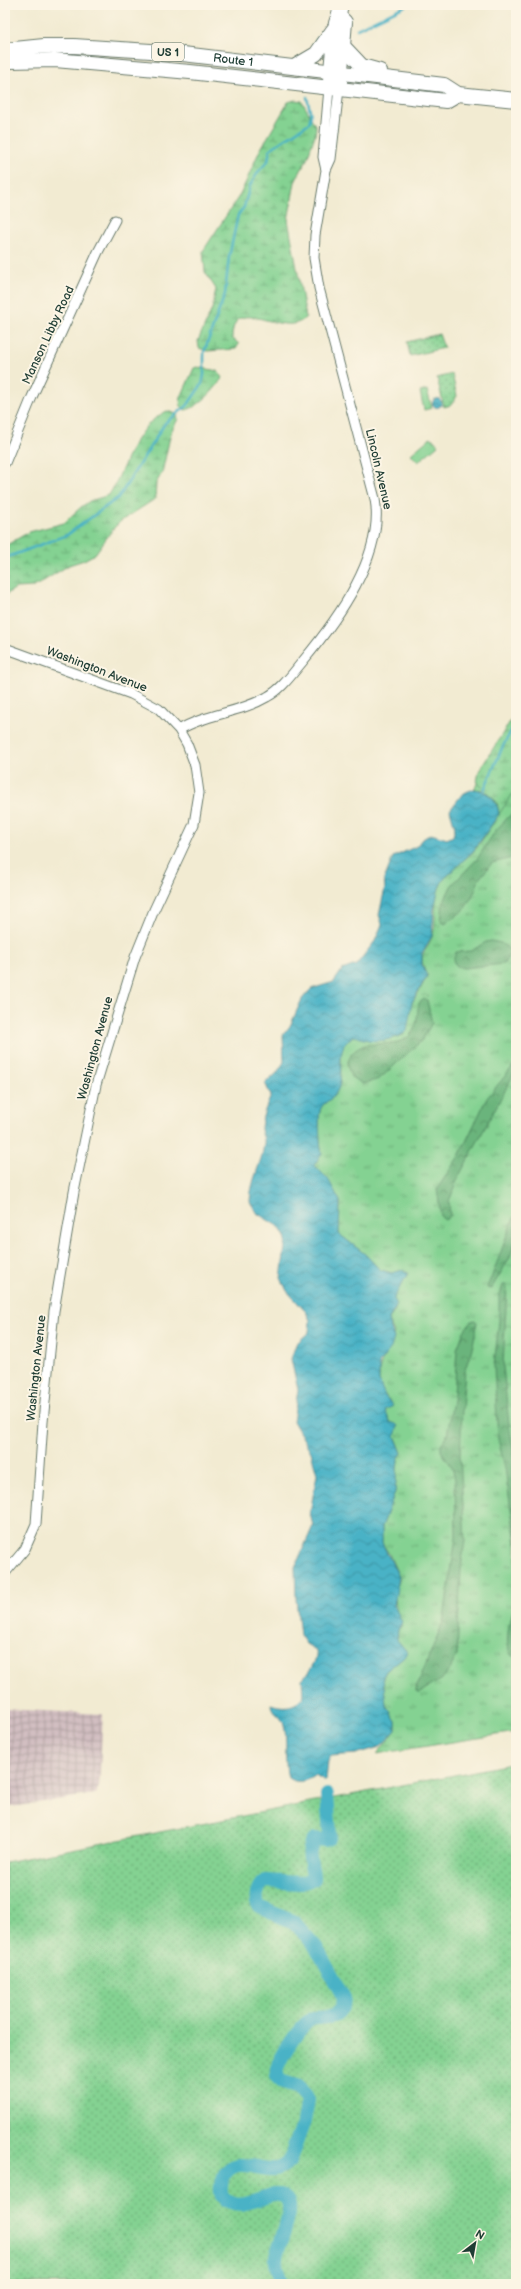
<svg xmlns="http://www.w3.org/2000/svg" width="521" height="2289" font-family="'Balsamiq Sans',sans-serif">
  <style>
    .industrial { fill: url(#industrial-grid) }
    .grass { fill: url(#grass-tufts); stroke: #528863 }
    .forest { fill: url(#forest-crowns); stroke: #457858 }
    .wetland { fill: url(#wetland-marsh); stroke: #528863 }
    .park { fill: url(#park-dots); stroke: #528863 }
    .pitch { fill: #84d292; stroke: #528863 }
    .water { fill: url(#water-waves); stroke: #34787d }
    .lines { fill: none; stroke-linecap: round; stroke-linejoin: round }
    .stream { stroke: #48b2c6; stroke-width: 2.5 }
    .river { stroke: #48b2c6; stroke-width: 14 }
    .minor-casing { stroke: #697a6b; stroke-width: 11 }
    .primary-casing { stroke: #697a6b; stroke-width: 16 }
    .minor { stroke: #fff; stroke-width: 9 }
    .primary { stroke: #fff; stroke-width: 14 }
    .labels { text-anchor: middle; stroke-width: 4; stroke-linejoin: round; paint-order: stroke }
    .shield { fill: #fcf5e5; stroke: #617469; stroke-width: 1 }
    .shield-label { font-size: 11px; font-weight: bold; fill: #1f3d34 }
    .street-label { font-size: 12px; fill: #1f3d34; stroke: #fcf5e5 }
  </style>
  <defs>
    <pattern id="industrial-grid" width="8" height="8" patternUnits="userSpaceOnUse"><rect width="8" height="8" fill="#d2bec1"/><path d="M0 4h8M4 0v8" fill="none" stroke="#aa9c9e"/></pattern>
    <pattern id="grass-tufts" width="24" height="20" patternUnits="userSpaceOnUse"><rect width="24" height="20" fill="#84d292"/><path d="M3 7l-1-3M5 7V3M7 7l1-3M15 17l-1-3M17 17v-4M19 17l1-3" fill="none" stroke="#6bac78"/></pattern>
    <pattern id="forest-crowns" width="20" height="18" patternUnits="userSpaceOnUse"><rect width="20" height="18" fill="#6bb47c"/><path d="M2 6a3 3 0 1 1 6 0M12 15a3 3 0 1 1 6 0" fill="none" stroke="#579466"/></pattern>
    <pattern id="wetland-marsh" width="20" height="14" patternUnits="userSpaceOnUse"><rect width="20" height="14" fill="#84d292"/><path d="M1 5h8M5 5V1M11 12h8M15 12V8" fill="none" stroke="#6bac78"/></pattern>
    <pattern id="park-dots" width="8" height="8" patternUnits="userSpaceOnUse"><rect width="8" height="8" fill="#84d292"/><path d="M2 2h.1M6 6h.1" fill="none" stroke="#6bac78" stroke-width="1.8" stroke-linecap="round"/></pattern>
    <pattern id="water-waves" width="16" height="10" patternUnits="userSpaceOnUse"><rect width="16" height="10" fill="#48b2c6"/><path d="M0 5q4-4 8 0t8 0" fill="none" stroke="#3b92a2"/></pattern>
  </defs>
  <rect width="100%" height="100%" fill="#fcf5e5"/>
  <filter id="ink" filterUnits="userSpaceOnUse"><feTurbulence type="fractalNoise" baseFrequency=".025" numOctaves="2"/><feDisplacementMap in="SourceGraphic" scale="8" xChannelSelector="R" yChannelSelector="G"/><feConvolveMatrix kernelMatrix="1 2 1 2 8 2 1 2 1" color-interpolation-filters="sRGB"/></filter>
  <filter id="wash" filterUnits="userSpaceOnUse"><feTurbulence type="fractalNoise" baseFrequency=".012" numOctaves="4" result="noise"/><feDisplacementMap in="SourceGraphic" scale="16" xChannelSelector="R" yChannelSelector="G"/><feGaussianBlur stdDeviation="0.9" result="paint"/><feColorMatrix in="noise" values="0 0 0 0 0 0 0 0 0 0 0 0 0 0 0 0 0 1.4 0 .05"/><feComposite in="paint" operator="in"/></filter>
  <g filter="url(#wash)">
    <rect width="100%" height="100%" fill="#f2ebd2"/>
    <path class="industrial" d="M5,1709l98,5 -4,73 -4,7 -90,14z"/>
    <path class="grass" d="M516,714v1018l-139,22 19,-24v-9l-10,-16 -3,-28 3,-6 22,-18 -11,-13 1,-10 4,-5c-7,-18 -10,-28 -2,-46l-11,-25 -7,-11v-16l13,-35 3,-33 4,-6 -7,-18 1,-11 -6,-2 -5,-10 5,-11c-23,-23 -5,-44 4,-68l-6,-13 7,-9 -1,-14 14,-24 -5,-3 -11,3 -12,-3 -14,-15 -27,-21 1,-33 -16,-26 -10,-10 8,-11c-2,-7 -4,-36 -2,-43 1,-8 12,-11 16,-18 9,-14 1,-33 8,-48 2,-3 6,-6 9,-9h4l7,3 18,1c19,-22 33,-38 45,-64 -10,-23 -3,-20 5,-39 6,-15 0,-32 7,-49 6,-16 23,-25 35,-37 9,-10 14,-23 23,-32l-12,-29 -11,-1z"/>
    <path class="forest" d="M516,809v48l-24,6 -13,16 -4,12 -11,19 -19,14 -4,-3 2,-17 8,-18 26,-27 19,-29z
      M491,941l10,2 10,8 -7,13 -41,4 -6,-2 -4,-5 3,-9 15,-1 15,-9z
      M424,999l3,1 5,23 -10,17 -37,34 -6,5 -16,5 -12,-7 -4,-12c9,-37 51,-8 66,-34 5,-8 4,-19 6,-28z
      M514,1065l2,5 -57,106 -10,25 1,15 -5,4 -4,-3 -4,-28 22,-33 28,-58z
      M516,1213v27l-7,19 -18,30 -4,-1c1,-6 5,-10 6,-15 8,-20 14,-40 23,-60z
      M503,1285h2l2,2 -4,79 6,58 7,43v77l-11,-76 -7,-29 -4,-73 5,-45v-24z
      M475,1320l2,2 -4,23 -8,25 -3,39 -2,47 5,84 -4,28 -4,87 -7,14 -7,9 -24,15 -3,-2v-3l27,-66 5,-30 8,-55 -1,-57 -3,-13 -11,-16v-7l6,-8 7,-42 3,-45 7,-18 7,-10z
      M516,1599v57h-4c-11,-14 1,-42 4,-57z"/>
    <path class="wetland" d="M295,100l7,1 14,26 -1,8 -8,24 -12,23 -7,38 18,97c-21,25 -73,-27 -74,21l7,6 -3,5 -29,2 -8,-3 -1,-7 14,-32 4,-20 -11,-17 -2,-21 38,-58 18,-41 27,-46 2,-4z
      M197,367l21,4 4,7c-5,10 -25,31 -37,32l-5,-5 1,-8 13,-29z
      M167,411l10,3 1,5 -7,13 -9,41 -6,10 -1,16 -34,22 -8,8 -18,25 -11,6 -15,5 -35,22 -18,1 -11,7v-49l24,-14 35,-9 17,-16 9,-6 19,-6c18,-29 24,-68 58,-84z
      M516,712v77l-17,25 -2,-12 -20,-20 2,-11z"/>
    <path class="park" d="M439,334l5,14 -34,8 -3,-14z
      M452,374l5,22 -6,9 -7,2 -7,-29z
      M516,1763v521h-511v-422z"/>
    <path class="pitch" d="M427,390l5,18 -8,2 -4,-18z
      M431,437l7,8 -20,17 -7,-8z"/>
    <path class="water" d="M432.5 403a4.5 4.5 0 1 1 9 0a4.5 4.5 0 1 1-9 0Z
      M474,789c15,2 23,10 25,25l-25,36 -31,30 -4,8 -5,20 -2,28 -10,17v12l5,11 -15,26 -5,29c-9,9 -31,12 -43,8 -5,-1 -6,-3 -11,-3 -3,3 -7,6 -9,9 -7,14 1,35 -8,48 -4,7 -15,10 -16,18 -2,7 0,36 2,43l-8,11 14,14 12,22 -1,33 27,21 14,15 12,3 11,-3 5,3 -14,25 2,9 -8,13 6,18 -3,10 -12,15v18l6,15 8,10 -8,4 5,12 6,2 2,2 -3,10 7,17 -4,6 -3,33 -13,35v16l17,34 -5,28 8,17 -4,8 -1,10 11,13 -22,18 -3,6 3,28 10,16v9l-16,17 -24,7 -25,2 -3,5 -2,20 -11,-6c-7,6 -19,9 -27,3 -5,-18 1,-39 -5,-56 -3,-7 -12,-10 -12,-18 12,4 23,4 32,-7l-1,-18c7,-7 16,-18 14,-29l-10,-6 -6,-9 -4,-36 -1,-32 18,-41 -3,-13 7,-39 -6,-22 -18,-31 5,-31 -7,-31 5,-15 13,-12 1,-12 -4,-8 -19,-21 -6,-13 5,-39 -3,-6 -4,-6 -21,-13 -8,-12c0,-21 12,-38 14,-58 1,-6 -3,-10 -3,-16 1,-12 5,-21 10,-32l-6,-13 11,-9 8,-12 -1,-27 7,-9 12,-27 9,-10 23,-7 8,-12 14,-5 19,-24 7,-17 -3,-9 6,-27 -1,-8 9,-23 24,-11 4,-6 10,-6 16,5 6,-3 2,-8 -5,-18 13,-17z"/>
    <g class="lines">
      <path class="stream" d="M357,29l50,-24
        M315,42l4,-5
        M5,558l62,-23 52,-38 46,-74 22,-17 15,-22 2,-9v-23l21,-58 4,-37 9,-42 6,-8 6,-21 8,-14 10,-11 2,-12 39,-26 2,-8 -4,-18
        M484,790l18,-42 14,-26"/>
      <path class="river" d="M283,2284c-4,-8 -8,-17 -7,-26 0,-12 31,-66 -2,-63 -18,2 -36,18 -52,1 -2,-5 -1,-13 1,-19 12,-23 33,-6 52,-8 6,0 9,-4 14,-7l15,-41 4,-21 -9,-13 -19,-6c-3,-4 -4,-7 -3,-12 3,-12 24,-45 35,-50 8,-3 16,0 24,-4l7,-9 1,-8 -28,-51 -22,-25 -33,-14c-8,-7 -4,-22 4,-27l35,2 13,-4c0,-16 -9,-26 2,-40l10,1 4,-2 1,-3 -3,-40"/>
    </g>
  </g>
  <g filter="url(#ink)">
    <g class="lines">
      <g class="minor-casing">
        <path id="minor" d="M326,170l-3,-13 6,-69
          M5,463l27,-66 66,-145 17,-32
          M5,648l126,46 28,15 20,21 8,14 8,21 4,28 -5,31 -40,86 -19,47 -39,128 -22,107 -20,119 -11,111 -7,102 -11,25 -20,24
          M179,730c26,-16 61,-17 88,-33 15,-8 25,-23 36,-36 34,-41 82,-106 72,-162l-56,-211 -5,-30 1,-23 11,-65 5,-11 8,-70"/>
      </g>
      <g class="primary-casing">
        <g id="primary">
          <path d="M344,47l18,19 18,5"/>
          <path id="s1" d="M5,50l39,-4h30l92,6 278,33 14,9 58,6"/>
          <path d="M5,59l5,2 45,-1 135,12 256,29 12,-7"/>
          <path d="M294,67l22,-13 17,-24"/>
          <path d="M330,81l5,-53c1,-9 5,-13 6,-23"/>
          <path d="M340,82l5,-60 -5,-5"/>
        </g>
      </g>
      <use href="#minor" class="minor"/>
      <use href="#primary" class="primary"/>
    </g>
  </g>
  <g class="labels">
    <rect class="shield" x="152" y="43" width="32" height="18" rx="3"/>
    <g class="shield-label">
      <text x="168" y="56">US 1</text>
    </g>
    <g class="street-label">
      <text dy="4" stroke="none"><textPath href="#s1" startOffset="229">Route 1</textPath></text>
      <text transform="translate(48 335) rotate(-65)" y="4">Manson Libby Road</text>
      <text transform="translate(379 469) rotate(77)" y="4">Lincoln Avenue</text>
      <text transform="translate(97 669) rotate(21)" y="4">Washington Avenue</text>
      <text transform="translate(95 1048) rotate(-75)" y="4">Washington Avenue</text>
      <text transform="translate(36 1368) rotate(-84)" y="4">Washington Avenue</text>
    </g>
  </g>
  <rect width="521" height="2289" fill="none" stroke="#fcf5e5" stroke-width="20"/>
  <g transform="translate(475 2243) rotate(31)" stroke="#fcf5e5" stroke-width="3" paint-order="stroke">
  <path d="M0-3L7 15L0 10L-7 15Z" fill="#1f3d34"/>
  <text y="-6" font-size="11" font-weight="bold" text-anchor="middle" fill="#1f3d34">N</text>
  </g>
</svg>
